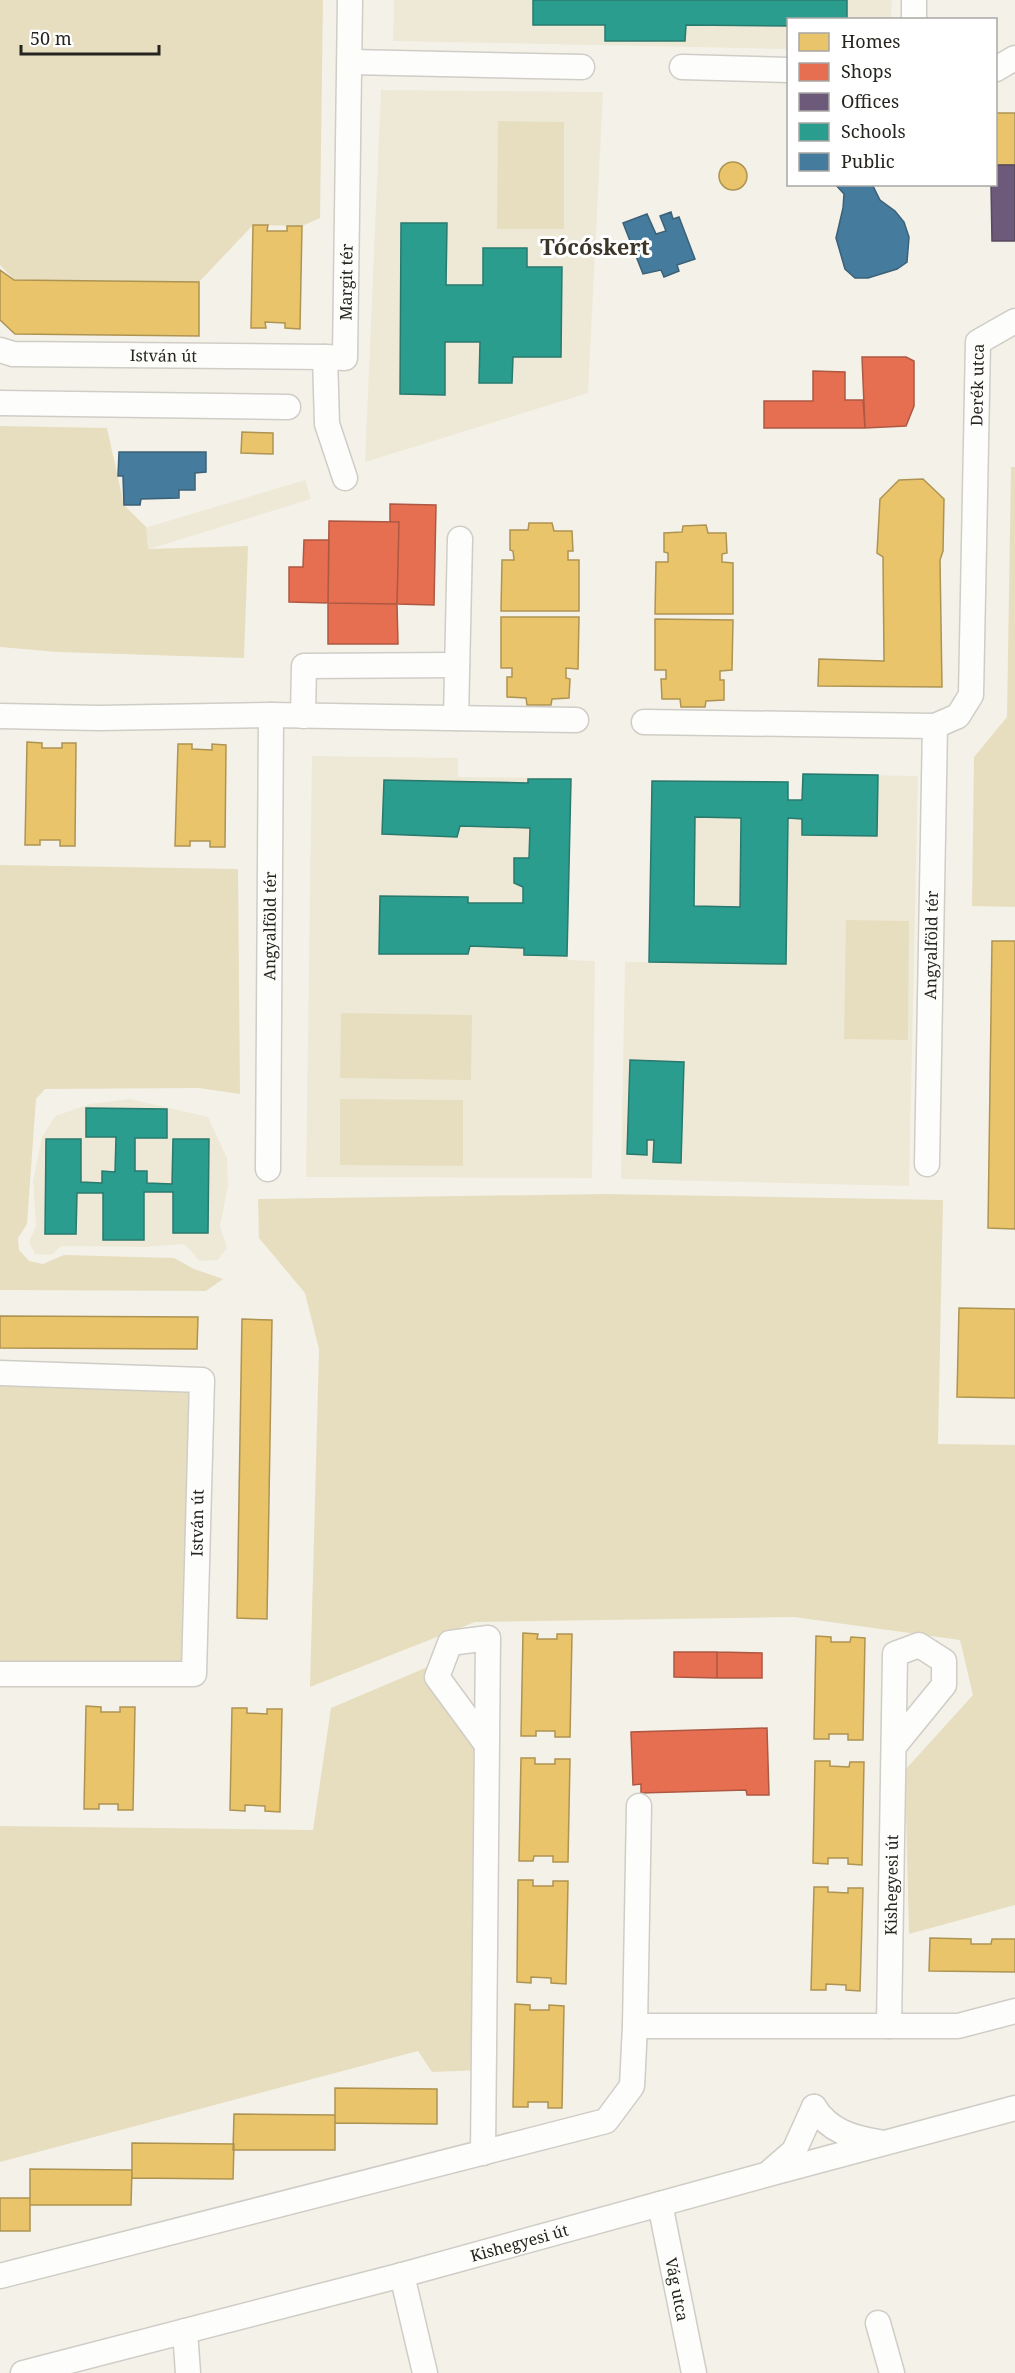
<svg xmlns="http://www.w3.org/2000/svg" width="1015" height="2373" font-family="'Noto Serif',serif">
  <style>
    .built { fill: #eee9d7 }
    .green { fill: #e7dec0 }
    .homes { fill: #e9c46a; stroke: #ae9453; stroke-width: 1.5 }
    .shops { fill: #e76f51; stroke: #ad5842; stroke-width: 1.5 }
    .offices { fill: #6d597a; stroke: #58495e; stroke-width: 1.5 }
    .schools { fill: #2a9d8f; stroke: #29796d; stroke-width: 1.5; fill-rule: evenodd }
    .public { fill: #457b9d; stroke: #3c6177; stroke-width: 1.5 }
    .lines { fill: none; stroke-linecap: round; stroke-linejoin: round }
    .minor-casing { stroke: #cfcdc6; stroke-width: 27 }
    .minor { stroke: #fdfdfc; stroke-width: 24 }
    .labels { text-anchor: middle; stroke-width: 6; stroke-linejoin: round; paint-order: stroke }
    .street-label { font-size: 16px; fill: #26241e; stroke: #fff }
    .district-label { font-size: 22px; font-weight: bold; fill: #3b3629; stroke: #fff }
  </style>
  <rect width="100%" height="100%" fill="#f4f1e8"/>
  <path class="built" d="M394,0h498l-1,19 -103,1v29l-395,-8z
    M381,90l222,2 -15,301 -223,69z
    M305,480l6,19 -207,64 -6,-21z
    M312,756l146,2v19l113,1 -3,182 27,1 -3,217 -286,-1z
    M803,774l115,2 -9,410 -288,-7 4,-217h24l3,-181 136,1v18h14z
    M130,1099l78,18 19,41 1,28 -8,40 7,22 -9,12 -18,1 -16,-17 -39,3 -84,-1 -9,9 -17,-1 -6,-12 7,-16 -3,-45 9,-44 13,-21 35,-12z"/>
  <path class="green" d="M0,0h323l-3,218 -18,8 -49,-1 -54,57 -185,-2 -14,-15z
    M498,121l66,1v107h-67z
    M0,426l107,2 17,77 22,22 2,22 100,-3 -4,112 -186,-6 -58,-5z
    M1011,467h4v440l-43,-1 2,-149 33,-40z
    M0,865l238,4 2,225 -41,-6 -154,1 -9,10 -9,125 -9,14 1,12 10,11 14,3 21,-9 110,3 20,11 29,10 -17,12 -206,-1z
    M846,920l63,1 -1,119 -64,-1z
    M341,1013l131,2 -1,65 -131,-2z
    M340,1099l123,1v66l-123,-1z
    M605,1194l338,6 -5,244 77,1v460l-106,29 -4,-164 68,-75 -13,-55 -166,-23 -319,5 -165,65 9,-338 -14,-56 -46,-55 -1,-39z
    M0,1373l202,7 -8,294 -194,-2z
    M444,1660l-6,17 49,68 -4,325 -51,2 -14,-21 -418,111v-336l313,4 18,-122z"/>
  <path class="homes" d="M996,113h19v52h-19z
    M719 176a14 14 0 1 1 28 0a14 14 0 1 1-28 0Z
    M253,225h15l-1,6h20v-5h15l-2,103 -15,-1v-5l-20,-1 1,6h-15z
    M0,270l14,10 185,2v54l-184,-2 -15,-14z
    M242,432l31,1v21l-32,-1z
    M923,479l21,20 -1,52 -3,9 2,127 -124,-1 1,-27 65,2 -1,-104 -6,-4 3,-54 19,-19z
    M529,523h23l2,8h18l1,20h-5v9h11v51h-78l1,-51h12l-1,-9 -3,-1v-20h18z
    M706,525l2,8h18l1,20 -5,1v8l11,1v51h-78l1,-52h12v-9l-4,-1v-19l18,-1 1,-6z
    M501,617h78l-1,52 -12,-1v10l4,1 -1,19 -17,1 -1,6h-24l-1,-7 -19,-1v-20h5v-9h-11z
    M655,619l78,1 -1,50 -12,1v9h4v20l-18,1 -1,6h-24l-1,-8h-18l-1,-20h5v-9h-11z
    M27,742l15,1v5h20v-5h14l-1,103h-15v-6h-20v5h-15z
    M178,744h14v5l20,1v-6l14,1 -1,102h-15v-6h-20v5h-15z
    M992,941h23v288l-27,-1z
    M959,1308l56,1v89l-58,-1z
    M0,1316l198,1 -1,32 -197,-1z
    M242,1319l30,1 -5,299 -30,-1z
    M523,1633l15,1 -1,5h20v-5h15l-2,103h-15v-6h-19v5h-15z
    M816,1636l15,1v5h19l1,-5 14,1 -2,102h-15v-6h-19v5h-15z
    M86,1706l15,1v5h19v-5h15l-2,103h-15v-6h-19v5h-15z
    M232,1708h15v5l20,1v-5h15l-2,103 -15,-1v-5l-20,-1v6l-15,-1z
    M521,1758h14v6h20v-5h15l-2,103h-15v-6h-19l-1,5h-14z
    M815,1761h15v5l19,1 1,-5h14l-2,103 -14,-1v-6h-20v6l-15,-1z
    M518,1880h15v6h20v-5h15l-2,103 -15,-1v-5l-20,-1v6l-14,-1z
    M814,1887h14v5l20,1v-5h15l-3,103 -14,-1v-5l-20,-1v6h-15z
    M930,1938l41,1v5h20l1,-5h23v33l-86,-1z
    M515,2004l15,1v5h19v-5l15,1 -2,102h-14v-6h-20v5h-15z
    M335,2088l102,1v35l-102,-1z
    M234,2114l101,1v35h-102z
    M132,2143l102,1 -1,35 -101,-1z
    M30,2169l102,1 -1,35h-101z
    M0,2198h30v33h-30z"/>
  <path class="shops" d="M862,357h44l8,4v45l-8,20 -41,2z
    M813,371l32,1v28h18l2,28h-101v-27h49z
    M390,504l46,1 -2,100 -37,-1 2,-82h-9z
    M329,521l70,1 -2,82 -69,-1z
    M304,540h25l-1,63 -39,-1v-35h14z
    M328,603l69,1 1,40h-70z
    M674,1652h43v26l-43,-1z
    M717,1652l45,1v25h-45z
    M767,1728l2,67h-22l-1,-5 -105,3v-9l-8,1 -2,-53z"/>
  <path class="offices" d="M996,165h19v76h-23l-1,-57h5z"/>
  <path class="schools" d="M533,0h314v20h-59v6l-102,-1 -1,16h-80v-16h-72z
    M401,223h46l-1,62h37v-37h44v19h35l-1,90h-48l-1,26h-33l1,-41h-35v53l-45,-1z
    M803,774l75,1 -1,61 -75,-1v-16l-14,-1 -2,146 -137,-2 3,-181 136,1v18h14zM695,817l46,1 -1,89 -46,-1z
    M528,779h43l-4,177 -43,-1v-7l-54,-2 -2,8h-89l1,-58 88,1v6h55v-16l-9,-4v-25h15l1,-30 -70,-2 -3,11 -75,-3 2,-54 144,3z
    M630,1060l54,2 -3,101 -28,-1 1,-22h-7v15l-20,-1z
    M86,1108l81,1v29h-32v33h12v12l25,1 1,-45h36l-1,94h-35v-41h-29v48h-41v-47h-26l-1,41h-31l1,-95h35v43l21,1v-12l13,1 1,-35h-30z"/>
  <path class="public" d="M835,184h37l8,16 15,11 9,11 5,15 -2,25 -10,7 -29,9h-13l-10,-9 -9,-31 7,-30 1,-14z
    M671,212l2,7 6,-2 16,42 -18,6 2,6 -15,6 -3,-7 -18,4 -20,-51 24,-9 9,20 10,-3 -6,-15z
    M119,452h87v20l-11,1v17h-16v8l-38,1 -1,6h-16l-1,-29h-5z"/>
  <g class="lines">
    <g class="minor-casing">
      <g id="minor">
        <path d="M914,20v-20"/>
        <path d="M351,62l231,5"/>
        <path d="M682,67l106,3"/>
        <path d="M996,69l19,-11"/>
        <path id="s1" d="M0,350l13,4 312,3"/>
        <path d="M0,403l288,4"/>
        <path id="s2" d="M345,478l-18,-54 -2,-67 20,1 5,-358"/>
        <path d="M0,716l99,2 172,-3 305,5"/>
        <path d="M303,716l1,-50 153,-1"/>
        <path d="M456,718l4,-179"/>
        <path id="s3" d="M644,722l291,4 23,-10 13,-21 7,-353 37,-21"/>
        <path id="s4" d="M927,1164l8,-438"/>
        <path id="s5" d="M268,1169l3,-454"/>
        <path d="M0,1373l202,7 -8,294h-194"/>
        <path d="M635,2026h323l57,-15"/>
        <path id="s6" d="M889,2026l6,-372 24,-9 25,16v24l-49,60"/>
        <path d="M814,2107c15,24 39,31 65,35"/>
        <path d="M483,2153c1,-172 4,-343 5,-515l-38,5 -13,34 50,68"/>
        <path d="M771,2171l23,-20 20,-44"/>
        <path id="s7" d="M660,2204l34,169"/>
        <path d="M402,2275l23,98"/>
        <path d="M0,2276l606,-155 26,-35 3,-60 4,-220"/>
        <path d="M878,2323l14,50"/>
        <path d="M185,2331l3,42"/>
        <path id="s8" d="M23,2373l379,-98 363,-100 250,-67"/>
      </g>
    </g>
    <use href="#minor" class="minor"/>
  </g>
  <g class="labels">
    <g class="street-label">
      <text dy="6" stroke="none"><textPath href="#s2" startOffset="220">Margit tér</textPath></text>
      <text dy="6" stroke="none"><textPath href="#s1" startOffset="164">István út</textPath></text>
      <text dy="6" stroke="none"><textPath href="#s3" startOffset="651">Derék utca</textPath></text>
      <text dy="6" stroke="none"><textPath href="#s5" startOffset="243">Angyalföld tér</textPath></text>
      <text dy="6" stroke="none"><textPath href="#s4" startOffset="219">Angyalföld tér</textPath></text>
      <text transform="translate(197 1523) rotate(-89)" y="6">István út</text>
      <text dy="6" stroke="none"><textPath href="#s6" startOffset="141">Kishegyesi út</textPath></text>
      <text dy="6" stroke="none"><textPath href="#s8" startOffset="513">Kishegyesi út</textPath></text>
      <text dy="6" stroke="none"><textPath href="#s7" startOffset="87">Vág utca</textPath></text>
    </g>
    <g class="district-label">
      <text x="595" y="255">Tócóskert</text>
    </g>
  </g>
  <rect x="787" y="18" width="210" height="168" fill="#ffffff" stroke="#a8a7a5" stroke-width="1.5"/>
  <rect x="799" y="33" width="30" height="18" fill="#e9c46a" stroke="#a8a7a5" stroke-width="1.5"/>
  <text x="841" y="48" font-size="18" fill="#26241e">Homes</text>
  <rect x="799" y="63" width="30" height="18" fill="#e76f51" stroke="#a8a7a5" stroke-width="1.5"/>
  <text x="841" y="78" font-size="18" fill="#26241e">Shops</text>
  <rect x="799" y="93" width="30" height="18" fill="#6d597a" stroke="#a8a7a5" stroke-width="1.5"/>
  <text x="841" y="108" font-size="18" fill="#26241e">Offices</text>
  <rect x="799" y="123" width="30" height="18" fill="#2a9d8f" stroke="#a8a7a5" stroke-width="1.5"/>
  <text x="841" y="138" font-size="18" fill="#26241e">Schools</text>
  <rect x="799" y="153" width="30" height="18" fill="#457b9d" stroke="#a8a7a5" stroke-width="1.5"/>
  <text x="841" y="168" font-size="18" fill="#26241e">Public</text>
  <path d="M21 45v9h138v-9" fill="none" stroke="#26241e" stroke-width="3"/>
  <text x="30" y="45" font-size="18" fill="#26241e" stroke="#ffffff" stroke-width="4.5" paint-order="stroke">50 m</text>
</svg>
